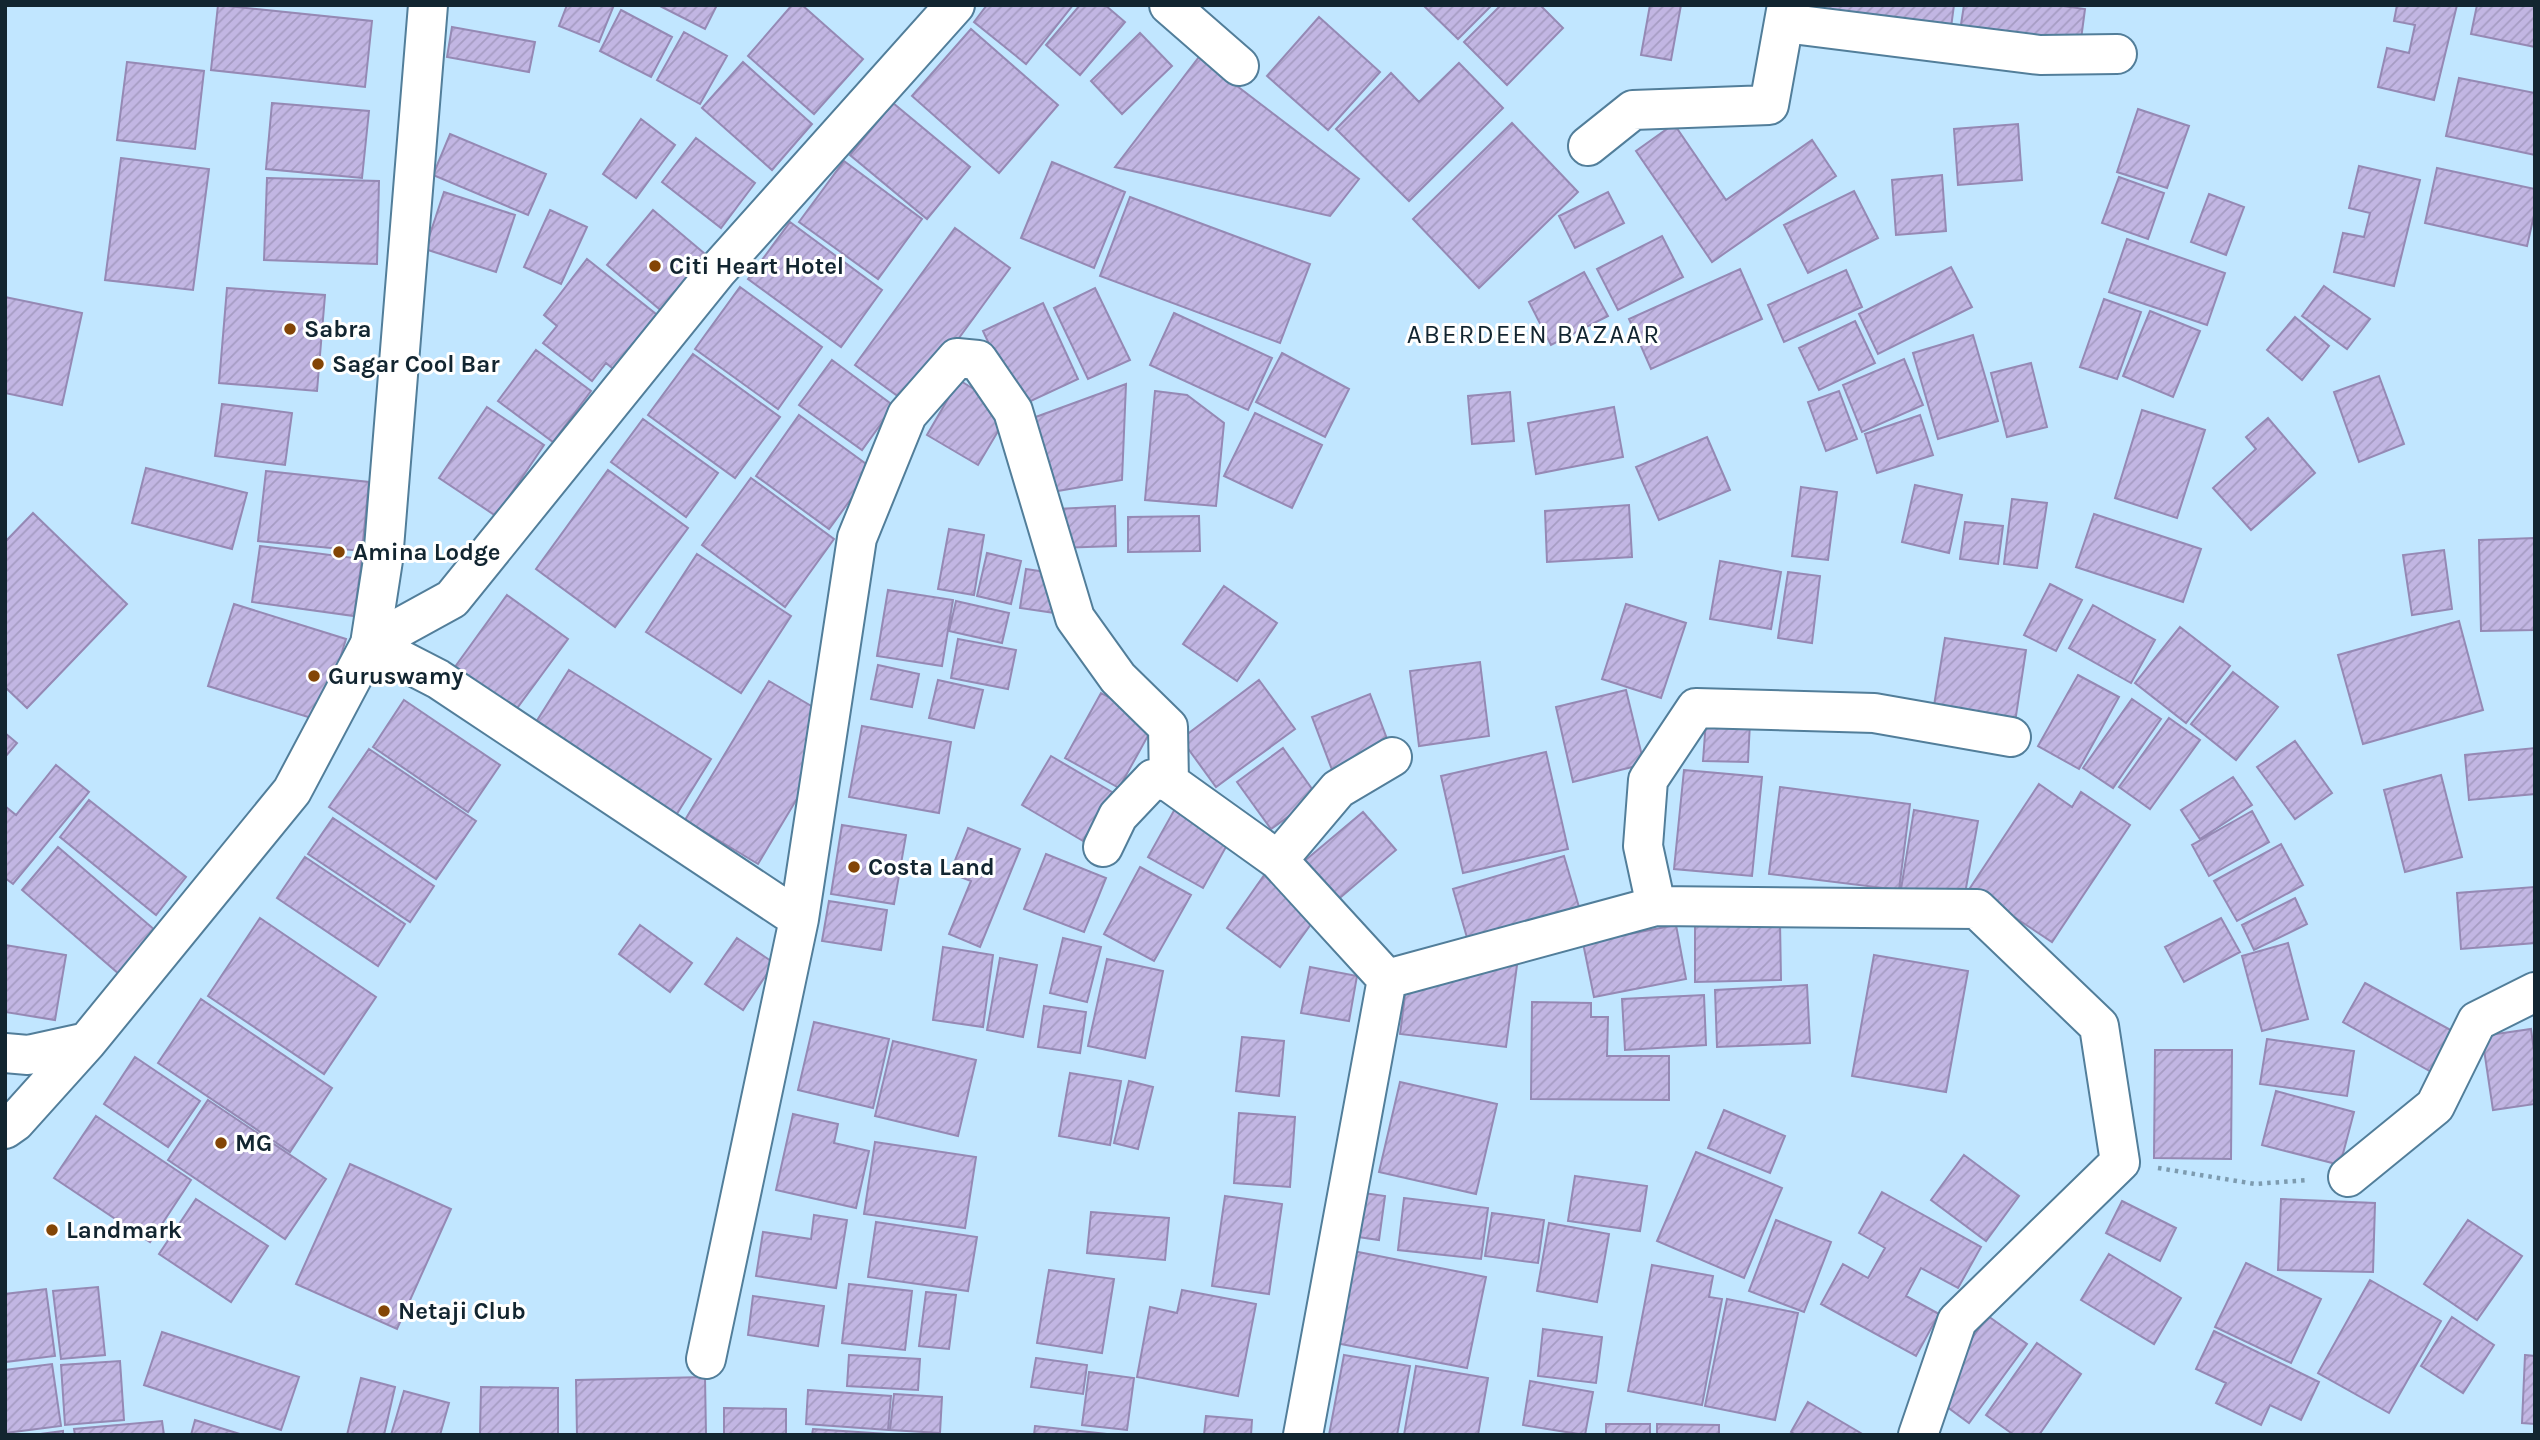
<svg xmlns="http://www.w3.org/2000/svg" width="2540" height="1440" font-family="Karla,sans-serif">
  <style>
    .building { fill: url(#building-hatch); stroke: #9589b4; stroke-width: 2 }
    .lines { fill: none; stroke-linecap: round; stroke-linejoin: round }
    .minor-casing { stroke: #527e9a; stroke-width: 42 }
    .primary-casing { stroke: #527e9a; stroke-width: 42 }
    .path { stroke: #7d9baf; stroke-width: 4.5; stroke-dasharray: 3.5 5; stroke-linecap: butt }
    .minor { stroke: #fff; stroke-width: 38 }
    .primary { stroke: #fff; stroke-width: 38 }
    .poi-dot { fill: #834506; stroke: #fff; stroke-width: 2.5 }
    .labels { text-anchor: middle; stroke-width: 6; stroke-linejoin: round; paint-order: stroke }
    .poi-label { font-size: 24px; font-weight: bold; fill: #122530; stroke: #fff; text-anchor: start }
    .neighbourhood-label { font-size: 26px; letter-spacing: 2px; fill: #122530; stroke: #fff }
  </style>
  <defs>
    <pattern id="building-hatch" width="6" height="6" patternUnits="userSpaceOnUse" patternTransform="scale(1.75)"><rect width="6" height="6" fill="#c2b6e3"/><path d="M-1 1l2-2M0 6l6-6M5 7l2-2" fill="none" stroke="#a69cc3"/></pattern>
  </defs>
  <rect width="100%" height="100%" fill="#c1e6ff"/>
  <path class="building" d="M218,5l154,16 -7,66 -154,-17z
    M567,5h47l-15,37 -40,-16z
    M658,5h59l-12,24z
    M792,5h10l61,54 -49,55 -66,-58z
    M987,5h86l-47,59 -52,-42z
    M1080,5h25l20,17 -45,53 -34,-30z
    M1423,5h69l-34,34z
    M1501,5h39l23,23 -56,57 -43,-43z
    M1650,5h31l-10,55 -30,-5z
    M1820,5h134l-4,30 -131,-17z
    M1964,5h92l29,4 -5,38 -120,-16z
    M2397,5h60l-23,95 -56,-13 9,-39 22,5 6,-28 -21,-4z
    M2477,5h58v42l-64,-13z
    M621,10l51,27 -21,40 -51,-26z
    M1319,17l61,55 -52,58 -61,-54z
    M452,27l83,15 -6,30 -82,-15z
    M971,29l87,76 -59,68 -87,-77z
    M684,32l43,24 -27,48 -43,-24z
    M1140,33l32,33 -50,48 -31,-33z
    M1199,57l160,122 -29,37 -215,-49z
    M127,62l77,9 -9,78 -78,-9z
    M743,62l69,62 -40,46 -70,-62z
    M1459,63l44,45 -94,93 -73,-72 55,-56 28,29z
    M2459,78l76,15v62l-89,-19z
    M272,103l97,8 -7,67 -96,-9z
    M893,103l77,64 -43,52 -77,-64z
    M2138,109l51,17 -22,62 -50,-16z
    M641,119l34,26 -39,53 -33,-24z
    M1512,123l66,69 -99,96 -66,-69z
    M1674,124l52,76 86,-60 24,36 -124,86 -76,-111z
    M2018,124l4,56 -64,5 -4,-56z
    M450,134l96,40 -18,41 -95,-40z
    M696,138l59,45 -34,45 -59,-46z
    M121,158l88,11 -16,121 -88,-10z
    M844,161l78,58 -44,60 -79,-57z
    M1052,162l73,30 -31,76 -73,-30z
    M2359,166l61,14 -26,106 -60,-14 9,-39 21,4 6,-24 -21,-5z
    M2437,168l98,21v22l-8,35 -102,-23z
    M1942,175l4,56 -50,4 -4,-55z
    M2119,177l45,16 -16,46 -46,-16z
    M267,178l112,3 -2,83 -113,-4z
    M1854,191l24,47 -70,35 -24,-48z
    M444,192l71,23 -19,57 -71,-23z
    M1608,192l16,31 -49,25 -16,-32z
    M2209,194l35,13 -18,48 -35,-13z
    M1130,197l180,67 -30,79 -180,-67z
    M550,210l37,17 -26,57 -37,-17z
    M653,210l58,49 -47,54 -57,-48z
    M790,222l92,68 -41,57 -93,-68z
    M955,228l55,40 -100,137 -55,-40z
    M1662,236l21,41 -65,33 -21,-41z
    M2127,239l98,34 -18,52 -98,-33z
    M587,259l74,59 -43,55 -12,-10 -14,18 -49,-38 14,-17 -13,-11z
    M1951,267l21,40 -94,47 -19,-40z
    M1740,269l22,50 -111,50 -22,-50z
    M1846,270l16,37 -78,35 -16,-37z
    M1584,272l24,44 -57,29 -22,-43z
    M2324,286l46,33 -23,30 -45,-33z
    M740,287l82,60 -44,62 -83,-60z
    M227,288l98,7 -8,96 -98,-8z
    M1095,288l35,72 -42,19 -34,-71z
    M5,297l77,16 -20,92 -57,-12z
    M2104,299l37,13 -24,67 -37,-12z
    M1043,303l35,76 -60,28 -35,-76z
    M2150,311l50,20 -27,66 -50,-21z
    M1174,313l98,45 -24,52 -98,-45z
    M2295,317l34,29 -27,34 -35,-30z
    M1855,321l20,42 -56,27 -20,-42z
    M1973,335l25,86 -60,18 -25,-86z
    M536,350l55,41 -38,51 -55,-41z
    M1282,353l67,36 -24,48 -69,-35z
    M693,354l87,63 -45,61 -87,-63z
    M1904,359l19,46 -61,27 -19,-47z
    M832,360l62,46 -32,44 -63,-45z
    M2031,363l16,64 -40,10 -16,-64z
    M2379,376l25,68 -45,18 -25,-70z
    M959,380l51,31 -32,54 -51,-30z
    M1126,384l-4,96 -76,13 -13,-75z
    M1155,391l32,4 37,28 -8,83 -71,-6z
    M1839,391l18,48 -31,12 -18,-49z
    M1510,392l4,49 -42,3 -4,-48z
    M222,404l70,9 -7,52 -70,-9z
    M487,407l57,38 -48,71 -57,-38z
    M1614,407l9,50 -87,17 -8,-51z
    M2142,410l63,20 -28,88 -62,-20z
    M1255,413l67,32 -30,63 -68,-32z
    M799,415l74,54 -44,60 -73,-53z
    M1920,415l13,40 -56,18 -12,-39z
    M2268,418l47,55 -64,57 -38,-42 43,-39 -10,-12z
    M643,419l75,54 -32,44 -75,-55z
    M1707,437l23,53 -71,30 -23,-53z
    M146,468l101,25 -15,56 -100,-26z
    M608,470l80,58 -73,99 -79,-58z
    M266,471l103,11 -7,69 -104,-10z
    M751,478l83,61 -49,68 -83,-62z
    M1915,485l47,10 -13,58 -47,-11z
    M1801,487l36,5 -9,68 -36,-4z
    M2012,499l35,4 -10,65 -33,-4z
    M1629,505l3,52 -85,5 -2,-51z
    M1115,506l1,40 -58,2 -1,-39z
    M33,513l94,91 -100,104 -22,-21v-145z
    M2094,514l107,35 -18,53 -107,-35z
    M1199,516l1,35 -72,1v-35z
    M1965,522l38,4 -5,38 -38,-5z
    M949,529l35,6 -10,60 -36,-6z
    M2534,538l1,92 -54,1 -2,-91z
    M260,546l102,13 -8,57 -102,-14z
    M2444,550l8,59 -40,6 -9,-60z
    M987,553l34,8 -10,43 -34,-8z
    M697,554l94,62 -50,77 -95,-61z
    M1720,561l61,11 -10,57 -61,-10z
    M1026,569l34,5 -5,39 -35,-5z
    M1788,572l32,4 -8,67 -34,-5z
    M2050,584l32,16 -26,51 -32,-16z
    M1224,586l53,37 -40,58 -54,-37z
    M888,590l65,10 -11,66 -65,-10z
    M507,595l61,44 -56,76 -60,-44z
    M956,601l53,12 -7,30 -53,-12z
    M234,604l112,35 -25,82 -113,-35z
    M1626,604l60,19 -25,75 -59,-19z
    M2093,605l62,35 -24,43 -62,-35z
    M2459,621l24,89 -120,34 -25,-89z
    M2180,627l50,39 -44,57 -51,-40z
    M1945,638l81,12 -12,79 -82,-11z
    M958,639l58,11 -8,39 -57,-11z
    M1480,662l9,74 -70,10 -9,-75z
    M878,665l41,9 -7,33 -41,-8z
    M569,670l142,89 -38,61 -142,-90z
    M2233,672l45,35 -42,53 -45,-36z
    M2078,675l41,22 -40,72 -41,-23z
    M938,680l45,10 -9,38 -45,-10z
    M1259,680l36,49 -79,58 -35,-48z
    M769,681l49,29 -11,72 -49,82 -73,-44z
    M1626,690l18,74 -71,18 -17,-75z
    M1101,693l54,30 -36,65 -54,-30z
    M1370,694l22,58 -58,23 -22,-58z
    M2132,699l29,20 -48,69 -30,-20z
    M404,700l96,65 -32,47 -95,-65z
    M2169,718l31,22 -50,69 -31,-22z
    M1706,720l44,2 -2,40 -45,-1z
    M862,726l89,16 -12,71 -90,-16z
    M5,733l12,10 -12,14z
    M2295,741l37,52 -37,26 -38,-52z
    M1283,748l34,48 -46,33 -34,-47z
    M2535,748v46l-66,6 -4,-45z
    M369,749l107,72 -40,58 -107,-72z
    M1546,752l22,97 -105,24 -22,-97z
    M1051,756l61,36 -29,49 -61,-36z
    M56,765l33,27 -76,92 -8,-6v-72l11,9z
    M1684,770l78,7 -10,99 -78,-7z
    M2441,775l21,82 -57,15 -21,-82z
    M2233,777l19,28 -52,34 -19,-29z
    M2039,784l33,23 9,-15 49,33 -78,117 -82,-54z
    M1780,787l130,17 -11,86 -130,-16z
    M89,800l97,77 -30,38 -96,-78z
    M1176,807l55,31 -28,50 -55,-31z
    M1914,810l64,11 -14,78 -63,-10z
    M2252,811l17,31 -60,34 -17,-31z
    M1363,812l33,38 -61,52 -33,-39z
    M333,818l101,68 -24,36 -102,-68z
    M842,825l64,10 -12,69 -63,-10z
    M968,828l52,21 -40,98 -31,-13 22,-53 -21,-8z
    M2281,844l22,41 -66,36 -23,-40z
    M58,847l98,84 -37,43 -97,-84z
    M1046,854l60,24 -22,54 -60,-23z
    M1564,856l15,51 -111,34 -15,-52z
    M305,857l100,67 -27,42 -101,-68z
    M1140,867l51,28 -37,66 -50,-27z
    M1265,874l54,39 -39,54 -53,-39z
    M2534,887l1,56 -74,6 -4,-56z
    M2295,898l12,26 -53,26 -12,-25z
    M829,901l58,9 -6,40 -59,-9z
    M260,918l116,79 -52,77 -116,-78z
    M2221,918l19,34 -56,30 -19,-35z
    M1780,922l1,58 -86,2v-58z
    M640,925l52,38 -22,29 -51,-38z
    M1676,925l10,54 -92,18 -11,-54z
    M737,938l37,25 -31,47 -38,-26z
    M1063,938l38,9 -14,55 -37,-9z
    M2288,943l20,76 -46,12 -20,-75z
    M5,945l61,10 -11,65 -50,-8z
    M943,947l50,8 -10,72 -50,-7z
    M1874,955l94,16 -22,121 -94,-16z
    M1000,958l37,7 -14,72 -36,-7z
    M1107,959l56,12 -18,87 -57,-12z
    M1517,965l-11,82 -106,-13 7,-54z
    M1310,967l47,9 -8,45 -48,-8z
    M2365,983l91,50 -23,40 -90,-51z
    M1807,985l3,58 -93,4 -2,-57z
    M1704,995l2,50 -81,5 -3,-51z
    M201,999l131,89 -42,64 -132,-89z
    M1532,1002l59,1v14h17l-1,39h62v44l-138,-1z
    M1044,1006l42,6 -6,41 -42,-6z
    M814,1022l75,17 -16,69 -75,-18z
    M2531,1029l4,29v46l-42,6 -11,-74z
    M1242,1037l42,4 -5,55 -43,-5z
    M2267,1039l87,12 -7,45 -87,-12z
    M893,1041l83,19 -18,76 -83,-20z
    M2155,1050h77l-1,109 -77,-1z
    M135,1057l65,44 -32,46 -64,-43z
    M1070,1073l51,8 -11,64 -51,-9z
    M1129,1081l24,6 -15,62 -24,-6z
    M1400,1082l97,22 -21,90 -97,-22z
    M2276,1091l78,21 -14,53 -78,-20z
    M208,1100l118,79 -41,60 -117,-79z
    M1724,1110l61,26 -15,37 -62,-25z
    M1239,1113l56,4 -5,70 -56,-4z
    M793,1114l45,10 -4,19 35,8 -13,57 -80,-18z
    M96,1116l95,64 -41,62 -96,-64z
    M875,1142l101,15 -11,71 -101,-14z
    M1696,1152l86,36 -38,90 -87,-37z
    M1964,1155l55,41 -33,45 -55,-41z
    M350,1164l101,45 -54,120 -101,-45z
    M1575,1176l72,10 -7,45 -72,-10z
    M1350,1191l35,5 -6,44 -35,-5z
    M1882,1192l99,55 -23,41 -37,-20 -15,28 33,18 -23,42 -95,-52 22,-40 25,14 17,-30 -26,-15z
    M1225,1196l57,8 -13,90 -57,-8z
    M1404,1198l84,10 -7,51 -83,-9z
    M196,1199l72,47 -37,56 -72,-48z
    M2281,1199l94,4 -2,69 -95,-2z
    M2122,1201l54,27 -16,33 -54,-28z
    M1091,1212l78,6 -4,42 -78,-7z
    M1492,1213l52,7 -6,43 -53,-7z
    M814,1215l33,5 -11,68 -80,-12 7,-44 48,7z
    M1776,1220l55,22 -27,70 -55,-21z
    M2468,1220l54,36 -45,64 -53,-36z
    M876,1222l101,15 -9,54 -100,-14z
    M1549,1223l60,11 -12,68 -60,-11z
    M1348,1250l138,27 -19,91 -137,-26z
    M2109,1254l72,44 -27,46 -73,-44z
    M2246,1263l75,36 -30,64 -76,-36z
    M1652,1265l61,11 -4,21 13,2 -20,106 -74,-14z
    M1049,1270l65,9 -12,74 -65,-10z
    M2370,1280l71,41 -52,92 -71,-40z
    M849,1284l63,7 -7,59 -63,-7z
    M98,1287l7,68 -44,4 -8,-68z
    M46,1289l9,67 -50,6v-68z
    M1182,1290l74,14 -18,92 -101,-19 13,-70 27,6z
    M926,1292l30,3 -7,54 -30,-3z
    M753,1296l71,10 -6,40 -70,-11z
    M1727,1299l71,14 -23,107 -70,-14z
    M1988,1316l39,28 -58,79 -38,-28z
    M2452,1317l42,28 -31,48 -42,-27z
    M1543,1329l59,8 -6,46 -58,-7z
    M2214,1331l105,51 -18,38 -31,-15 -9,20 -45,-22 10,-20 -30,-14z
    M162,1332l137,45 -18,53 -137,-45z
    M2037,1343l44,31 -42,61h-25l-28,-20z
    M849,1355l71,4 -2,31 -71,-4z
    M1344,1355l66,11 -13,69h-68z
    M2525,1355l10,1v68l-13,-1z
    M1036,1358l51,7 -4,29 -52,-7z
    M120,1361l4,59 -59,5 -4,-60z
    M52,1364l9,62 -56,7v-63z
    M1416,1366l72,12 -10,57h-74z
    M1089,1372l45,6 -7,52 -45,-5z
    M705,1377l1,58h-129l-1,-55z
    M361,1378l34,9 -11,48h-37z
    M1530,1381l63,11 -8,43 -62,-10z
    M481,1387l77,1v47h-78z
    M808,1390l83,6 -3,34 -82,-6z
    M404,1391l45,12 -9,32h-49z
    M894,1394l48,3 -2,36 -50,-3z
    M1808,1402l56,33h-68l-5,-3z
    M724,1408l62,1v26h-62z
    M1206,1416l46,4 -1,15h-47z
    M195,1420l48,15h-52z
    M162,1421l2,14h-89l-1,-6z
    M1606,1424h44v11h-44z
    M1657,1424l62,1v10h-62z
    M1035,1426l81,9h-82z
    M813,1429l90,6h-91z
    M63,1431v4h-30z"/>
  <g class="lines">
    <g class="minor-casing">
      <path id="minor" d="M1169,5l70,61
        M1784,23l256,32 77,-1
        M1588,146l45,-36 136,-5 18,-100
        M370,644l82,-45 265,-328 238,-266
        M370,644l68,35 361,240
        M1103,847l15,-31 35,-37 16,3
        M1278,860l60,-71 54,-32
        M1656,906l-13,-60 5,-66 48,-72 178,5 137,24
        M2348,1177l87,-71 42,-85 58,-29
        M706,1359l93,-440 58,-381 50,-123 50,-57 21,2 35,51 62,207 43,60 50,49 1,55 109,78 109,119
        M1303,1435l84,-456 269,-73 321,3 122,117 21,136 -163,159 -39,114"/>
    </g>
    <g class="primary-casing">
      <path id="primary" d="M5,1053l23,2 59,-13
        M5,1129l10,-7 72,-80 205,-251 78,-147 13,-84 45,-555"/>
    </g>
    <path class="path" d="M2158,1168l97,16 54,-4"/>
    <use href="#minor" class="minor"/>
    <use href="#primary" class="primary"/>
  </g>
  <g class="poi-dot">
    <circle cx="655" cy="266" r="7"/>
    <circle cx="290" cy="329" r="7"/>
    <circle cx="318" cy="364" r="7"/>
    <circle cx="339" cy="552" r="7"/>
    <circle cx="314" cy="676" r="7"/>
    <circle cx="854" cy="867" r="7"/>
    <circle cx="221" cy="1143" r="7"/>
    <circle cx="52" cy="1230" r="7"/>
    <circle cx="384" cy="1311" r="7"/>
  </g>
  <g class="labels">
    <g class="poi-label">
      <text x="669" y="274">Citi Heart Hotel</text>
      <text x="304" y="337">Sabra</text>
      <text x="332" y="372">Sagar Cool Bar</text>
      <text x="353" y="560">Amina Lodge</text>
      <text x="328" y="684">Guruswamy</text>
      <text x="868" y="875">Costa Land</text>
      <text x="235" y="1151">MG</text>
      <text x="66" y="1238">Landmark</text>
      <text x="398" y="1319">Netaji Club</text>
    </g>
    <g class="neighbourhood-label">
      <text x="1534" y="343">ABERDEEN BAZAAR</text>
    </g>
  </g>
  <rect width="2540" height="1440" fill="none" stroke="#122530" stroke-width="14"/>
</svg>
